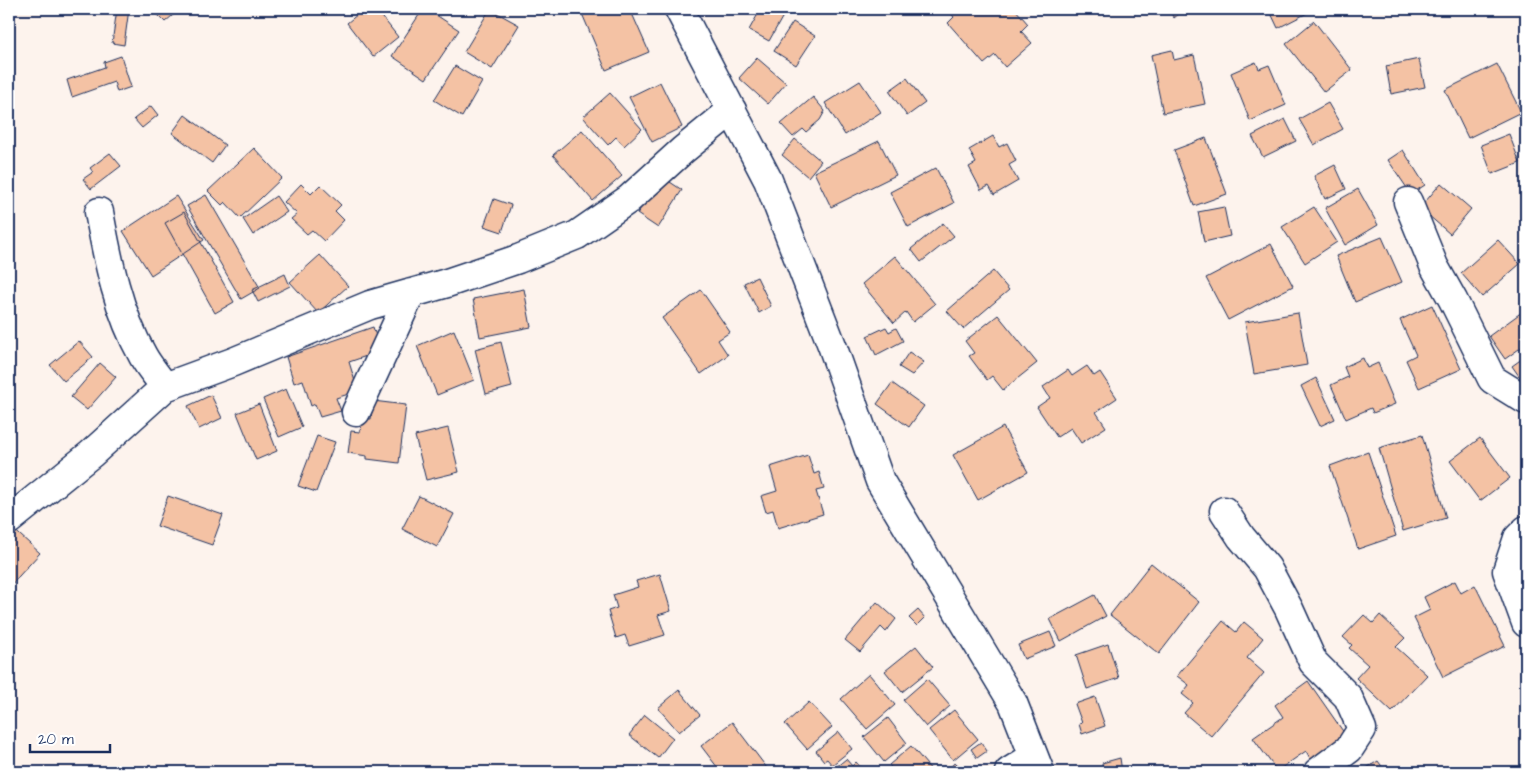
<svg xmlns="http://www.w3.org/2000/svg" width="1535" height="781" font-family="'Architects Daughter',sans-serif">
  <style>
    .building { fill: #f4c2a4; stroke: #1b2f5e }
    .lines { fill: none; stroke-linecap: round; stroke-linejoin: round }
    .minor-casing { stroke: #1b2f5e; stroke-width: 31 }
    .minor { stroke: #fff; stroke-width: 28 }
  </style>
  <rect width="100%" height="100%" fill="#fdf3ed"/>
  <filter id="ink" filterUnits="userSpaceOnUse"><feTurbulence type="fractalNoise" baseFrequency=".02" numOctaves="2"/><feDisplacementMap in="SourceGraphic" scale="10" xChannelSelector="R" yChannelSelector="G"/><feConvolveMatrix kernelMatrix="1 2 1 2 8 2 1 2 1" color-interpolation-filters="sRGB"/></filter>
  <g filter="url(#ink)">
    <path class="building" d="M117,9h12l-5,36 -12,-2z
      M152,9h28l-15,13z
      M364,9h12l22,28 -25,20 -26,-34z
      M423,9h4l32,21 -33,49 -34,-23z
      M490,9l29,16 -27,44 -28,-17z
      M580,9h50l19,43 -43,18z
      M748,9h39l-18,32 -20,-11 9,-16z
      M950,9h65l13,15 -7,7 11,12 -27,24 -10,-12 -11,9 -36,-41 6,-6 -6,-7z
      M1168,9h17l-11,9z
      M1269,9h43l1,1 -35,18z
      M1314,21l38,49 -28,22 -38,-48z
      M793,22l22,14 -19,29 -22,-14z
      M1172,50l2,10 20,-5 11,49 -42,9 -12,-58z
      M121,56l10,31 -14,5 -3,-10 -42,15 -5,-17 38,-13 -1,-5z
      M757,58l29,25 -18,21 -29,-26z
      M1419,59l6,28 -34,7 -5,-28z
      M1256,62l3,7 10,-4 17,40 -36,16 -19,-48z
      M1497,64l24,48 -53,26 -23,-48z
      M455,66l27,16 -20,35 -28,-17z
      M907,78l18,25 -18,13 -18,-25z
      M860,81l21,31 -36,23 -20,-32z
      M660,82l22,45 -30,15 -23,-45z
      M610,93l32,36 -18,17 -8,-9 -8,8 -25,-28z
      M813,97l12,14 -5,9 -14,12 -3,-3 -10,8 -12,-13z
      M1328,103l15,26 -29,16 -15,-26z
      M151,106l7,9 -16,13 -8,-9z
      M185,115l40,30 -13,18 -40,-30z
      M1285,119l11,22 -33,16 -11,-21z
      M582,130l40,46 -29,25 -40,-46z
      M1509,134l11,29 -28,11 -11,-29z
      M993,136l6,11 8,-4 9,18 -7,4 9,16 -24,14 -5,-9 -8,4 -12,-23 7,-4 -7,-13z
      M1206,138l21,56 -33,12 -20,-56z
      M795,139l26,22 -13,16 -26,-22z
      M879,141l17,34 -65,32 -17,-35z
      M254,148l28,30 -42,40 -15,-16 -3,3 -14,-14z
      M1403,150l22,35 -14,9 -23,-34z
      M110,153l11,13 -30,23 -8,-10 10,-7 -3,-4z
      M1335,165l11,24 -21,10 -11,-23z
      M936,168l18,35 -46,24 -18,-35z
      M661,176l21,14 -24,38 -21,-14z
      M1441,183l30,26 -21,25 -30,-26z
      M301,184l10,10 9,-9 21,20 -6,6 9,9 -20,21 -12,-11 -5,4 -16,-15 6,-5 -13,-12z
      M1358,189l20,36 -33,20 -20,-37z
      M206,195l54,93 -19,11 -54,-93z
      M176,196l28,44 -53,35 -28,-44z
      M276,196l11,16 -34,23 -10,-16z
      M494,199l17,6 -9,27 -18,-6z
      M1224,207l6,29 -26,6 -6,-30z
      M1314,207l23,35 -32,21 -23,-36z
      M184,212l50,90 -19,11 -50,-90z
      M943,223l11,13 -33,26 -10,-13z
      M1382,237l20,45 -47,20 -19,-46z
      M1498,240l22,24 -38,33 -21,-24z
      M1271,244l22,42 -65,34 -22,-42z
      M320,255l28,31 -30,27 -28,-31z
      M895,256l40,48 -22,18 -7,-10 -12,11 -32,-39z
      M993,271l16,19 -46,39 -16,-18z
      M285,274l5,12 -32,16 -6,-12z
      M757,277l14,29 -12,7 -15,-30z
      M524,289l7,38 -51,10 -7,-38z
      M701,290l29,42 -12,8 10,15 -27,19 -39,-56z
      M1432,305l29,64 -42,19 -13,-28 10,-5 -16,-35z
      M1526,309v35l-21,15 -16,-23z
      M1298,313l9,52 -53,9 -9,-52z
      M998,315l39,48 -34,27 -11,-14 -5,4 -18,-24 5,-3 -9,-12z
      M373,327l8,24 -32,11 9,29 -22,7 5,13 -21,6 -5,-13 -4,2 -8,-26 -9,3 -8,-26z
      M886,327l3,5 7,-4 7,13 -27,14 -9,-19z
      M454,330l20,50 -37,15 -20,-49z
      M79,341l14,16 -29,24 -14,-16z
      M501,342l11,45 -26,7 -11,-45z
      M909,352l15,10 -12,13 -13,-8z
      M1526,356v30l-14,-20z
      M1363,358l4,10 11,-5 17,41 -22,9 -2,-5 -25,11 -15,-34 17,-8 -4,-10z
      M100,363l16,14 -29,33 -16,-13z
      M1087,366l7,10 6,-4 17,26 -21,14 10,15 -25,16 -10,-15 -14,9 -20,-30 13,-9 -7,-11 25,-17 4,6z
      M1316,378l19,41 -15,7 -19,-40z
      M892,383l32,23 -15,21 -32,-23z
      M286,389l16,38 -23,10 -16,-38z
      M211,395l11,23 -23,11 -11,-23z
      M373,401l33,4 -7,58 -32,-4v-3l-19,-3 3,-22 9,1 2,-14 9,1z
      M259,404l18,47 -21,9 -19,-47z
      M1003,427l25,45 -50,28 -25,-45z
      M448,428l11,44 -33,8 -11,-44z
      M1422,435l24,83 -43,13 -24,-83z
      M317,436l18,6 -19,50 -18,-6z
      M1480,438l30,40 -30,23 -30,-40z
      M1368,452l28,84 -38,13 -28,-83z
      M808,455l6,19 5,-2 5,17 -8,2 7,23 -45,14 -5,-18 -7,2 -5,-16 16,-5 -7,-24z
      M168,496l55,19 -11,30 -55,-19z
      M419,496l35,18 -17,33 -35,-18z
      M10,526l30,27 -31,34v-59z
      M1151,563l48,39 -40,52 -49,-39z
      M660,574l11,37 -13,4 7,20 -36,11 -4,-11 -9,3 -8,-27 9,-3 -4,-13 25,-8 -2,-6z
      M1455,581l6,12 14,-8 30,61 -62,31 -29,-59 16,-8 -6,-13z
      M1095,595l11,21 -45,25 -11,-22z
      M877,602l19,17 -10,13 -5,-5 -21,25 -15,-12z
      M918,610l7,8 -8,8 -8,-8z
      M1364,615l9,8 7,-8 25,23 -9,9 31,28 -35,37 -36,-34 12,-13 -19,-17 3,-3 -9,-8z
      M1223,621l13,11 8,-10 19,16 -16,20 17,15 -53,63 -27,-23 9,-10 -11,-9 7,-9 -12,-9z
      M1050,632l6,14 -32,13 -6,-14z
      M1108,644l11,34 -32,11 -11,-34z
      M916,646l17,21 -31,25 -17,-21z
      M869,674l26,31 -28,24 -26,-30z
      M927,679l23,27 -24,21 -23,-27z
      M1308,681l39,56 -35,25 -6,-11 -29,20 -24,-33 30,-21 -8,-12z
      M679,690l21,25 -21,17 -21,-24z
      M1095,697l10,29 -23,8 -3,-10 3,-1 -7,-19z
      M809,702l23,25 -25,22 -22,-25z
      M954,710l24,29 -25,21 -24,-30z
      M645,715l28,23 -15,20 -29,-23z
      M888,718l19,25 -23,19 -20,-25z
      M732,722l38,50h-49l-20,-26z
      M839,732l13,17 -20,16 -5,-6 -3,2 -8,-10z
      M981,742l6,9 -10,7 -6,-9z
      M911,746l22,26h-38l-6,-7z
      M1120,758l2,14h-19l-1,-9z
      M846,759l6,7 4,-4 9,10h-35z
      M1378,761l8,11h-26z
      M955,762l10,10h-19z"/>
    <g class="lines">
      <g class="minor-casing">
        <path id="minor" d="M679,9l89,171 65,168 47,133 133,222 27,69
          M1408,202l26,64 19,34 39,79 34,21
          M99,212c9,49 19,100 44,144 6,11 15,21 22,31l68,-25 137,-57 77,-22 71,-24 59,-24 52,-36 54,-49 49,-40
          M356,412l55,-119
          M1224,511l17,26 26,31 22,41 24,53 35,35 14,32 -13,20 -31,23
          M9,520l82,-66 74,-67
          M1526,530l-8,8 -11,33 19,52
          M1009,772l24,-15"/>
      </g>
      <use href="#minor" class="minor"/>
    </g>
  </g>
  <rect width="1535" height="781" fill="none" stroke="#fff" stroke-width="30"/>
  <rect x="15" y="15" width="1505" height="751" fill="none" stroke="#1b2f5e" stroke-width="2" filter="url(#ink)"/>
  <path d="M30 744v8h80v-8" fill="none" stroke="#1b2f5e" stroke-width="2.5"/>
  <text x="38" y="744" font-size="15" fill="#1b2f5e" stroke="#ffffff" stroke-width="4" paint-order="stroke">20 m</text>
</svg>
